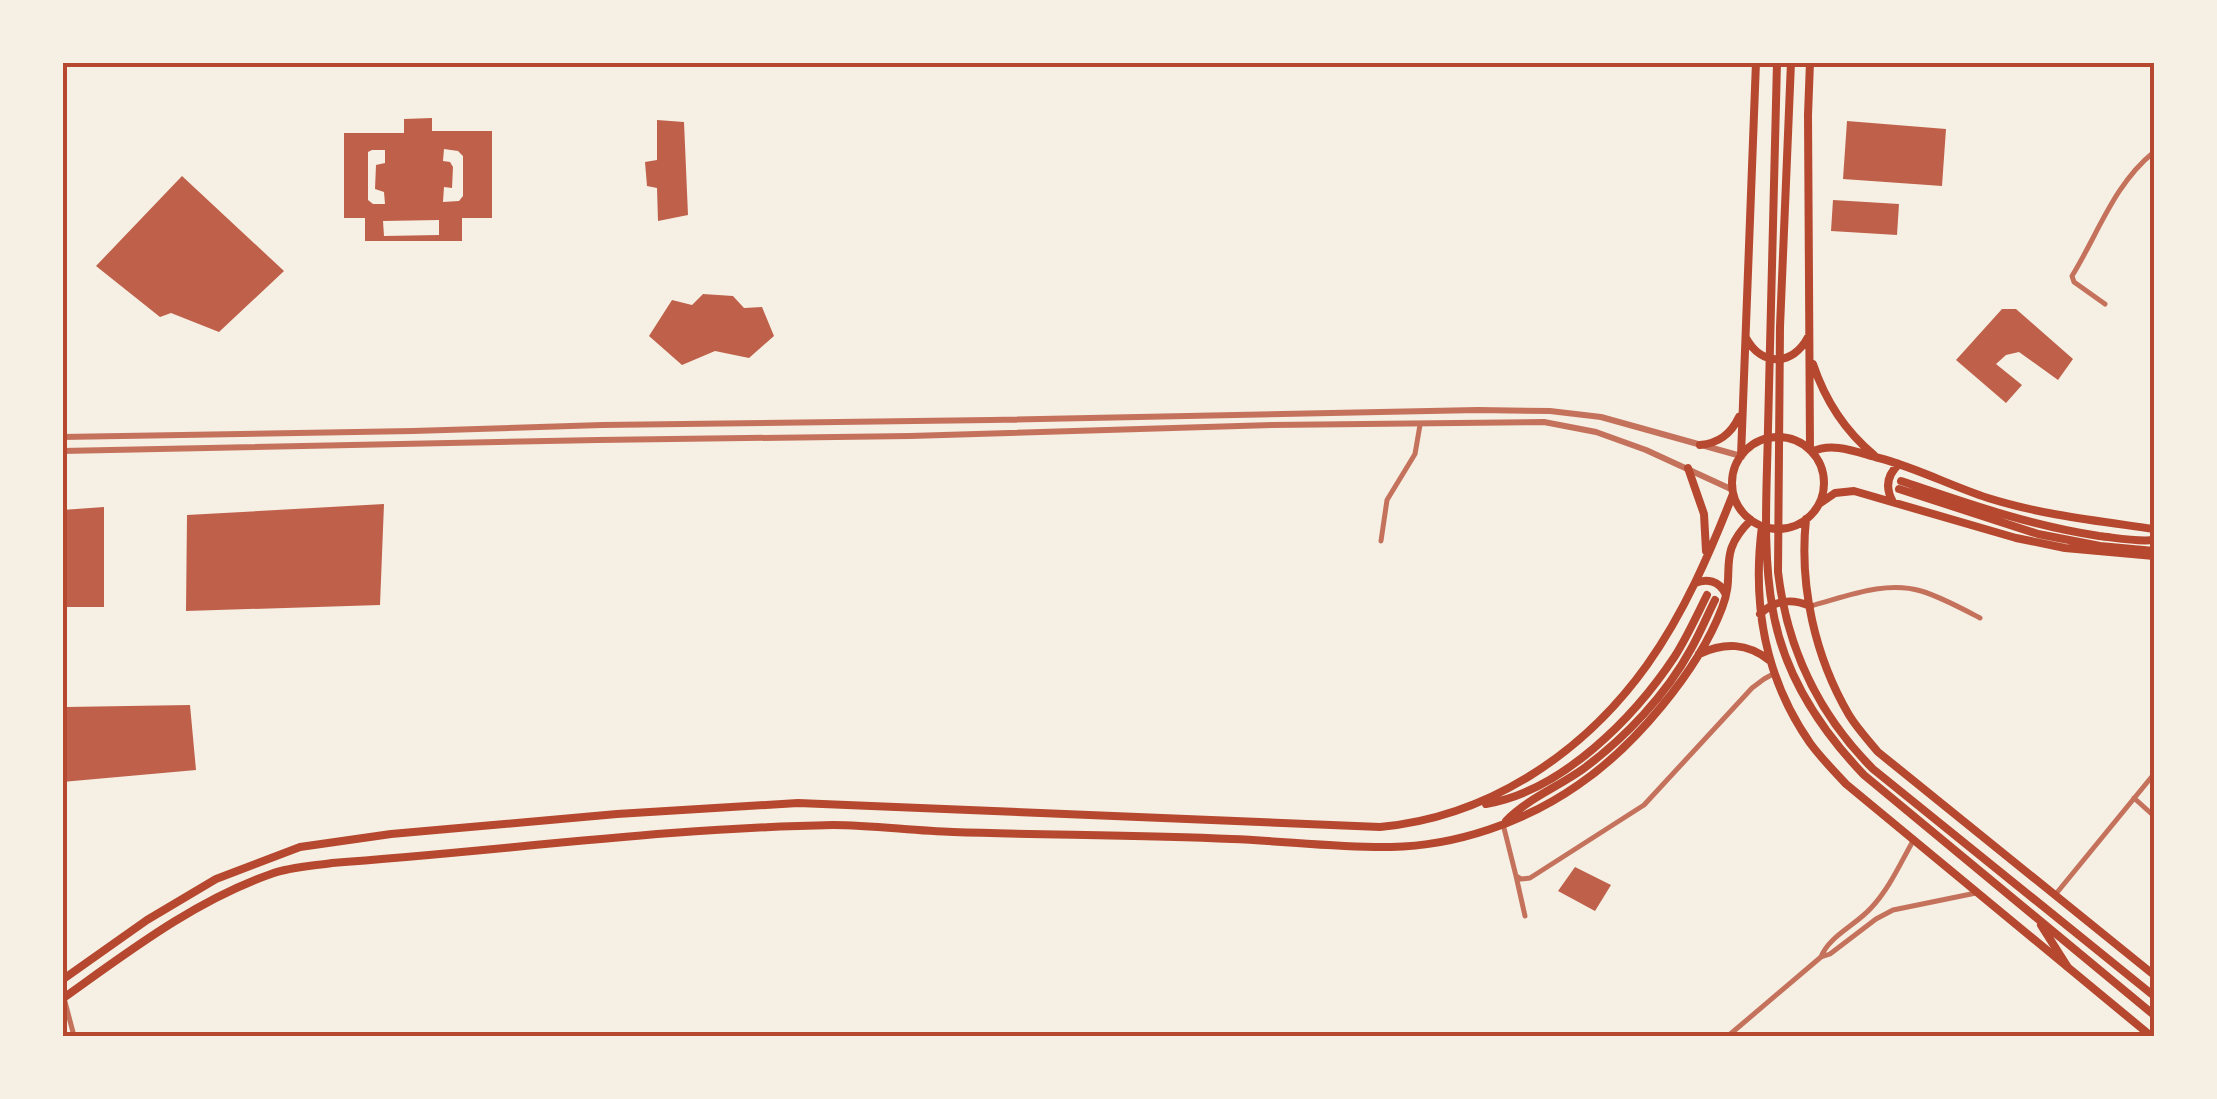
<svg xmlns="http://www.w3.org/2000/svg" width="2217" height="1099" font-family="Arial,sans-serif">
  <style>
    .building { fill: #bf614a; fill-rule: evenodd }
    .lines { fill: none; stroke-linecap: round; stroke-linejoin: round }
    .minor { stroke: #c5725c; stroke-width: 5 }
    .tertiary { stroke: #c5725c; stroke-width: 6 }
    .primary { stroke: #b5482f; stroke-width: 8 }
    .trunk { stroke: #b5482f; stroke-width: 8 }
    .neatline { fill: none; stroke: #b5482f; stroke-width: 4 }
  </style>
  <rect width="100%" height="100%" fill="#f6efe4"/>
  <path class="building" d="M432,118v13h60v87h-30v23h-97v-23h-21v-85h60v-14zM444,149l14,2 5,5v40l-4,5 -16,1 1,-15 8,1 1,-21 -3,-5 -7,-1zM372,150h13v13l-9,2 -1,24 9,3 1,12h-12l-5,-4v-48zM439,220v15l-55,1 -1,-15z
    M657,120l27,2 4,93 -30,6 -1,-33 -10,-2 -2,-24 12,-2z
    M1847,121l99,8 -4,57 -99,-7z
    M182,176l102,95 -65,61 -48,-19 -11,4 -64,-51z
    M1833,200l66,4 -2,31 -66,-4z
    M703,294l30,2 11,12 18,-1 12,29 -25,22 -34,-7 -33,14 -33,-29 23,-36 20,5z
    M2002,309h14l57,50 -15,21 -39,-28 -13,3 -10,9 26,21 -16,18 -50,-43z
    M384,504l-4,101 -194,6 1,-96z
    M104,507v100h-42v-97z
    M190,705l6,65 -134,12 4,-75z
    M1575,867l36,18 -16,26 -37,-20z"/>
  <g class="lines">
    <path class="minor" d="M2105,304l-31,-22 -2,-6c26,-42 42,-92 82,-124
      M1381,541l6,-41 28,-46 5,-29
      M1810,606c35,-9 75,-26 111,-15 20,6 40,17 59,27
      M2134,798l20,18
      M1503,824l13,52 5,3 9,-1 114,-73 108,-117 12,-9 11,-6
      M1516,876l9,40
      M2055,895l99,-121
      M1821,957c8,-21 35,-32 50,-49 18,-19 29,-44 42,-67
      M64,998l10,38
      M1728,1036l93,-79 9,-3 46,-35 17,-9 83,-17"/>
    <path class="tertiary" d="M62,437l351,-6 189,-6 389,-5 487,-10 72,1 51,6 140,39
      M62,451l536,-11 312,-4 362,-11 272,-3 52,10 50,18 87,40"/>
    <path class="primary" d="M1746,338c16,29 47,28 62,-1
      M1813,364c12,36 32,67 61,91
      M1732 483a46 46 0 1 1 92 0a46 46 0 1 1-92 0Z
      M1700,445c19,-2 31,-11 39,-28
      M1810,450l-2,-335 2,-53
      M1812,452c20,-11 47,1 67,6 38,10 72,28 109,40 54,17 111,23 166,31
      M1741,456l15,-394
      M1688,468l16,46 2,37
      M1901,481c65,22 130,45 198,55 18,2 38,6 55,4
      M1899,489l139,45 62,12 54,5
      M1893,502c-8,-14 -6,-27 6,-38
      M1819,504l16,-11 19,-2 162,47 49,10 89,8
      M1806,519c-7,67 9,138 43,196 8,13 19,25 29,37l276,223
      M1762,526c-10,78 2,151 48,217 11,15 24,28 36,41l305,252
      M1695,583c12,-5 24,-2 30,10
      M1760,614c15,-14 31,-16 50,-8
      M1699,654c26,-12 48,-11 70,6
      M1486,804c76,-13 148,-86 189,-148 12,-19 22,-41 32,-61
      M1506,821c21,-22 52,-34 77,-52 42,-31 83,-74 108,-120 9,-16 16,-33 24,-49
      M62,980l85,-60 69,-41 84,-32 91,-13 226,-20 181,-11 582,24c109,-10 204,-74 267,-162 37,-52 63,-112 86,-171
      M62,999c66,-47 132,-98 209,-125 19,-7 41,-8 61,-11 167,-12 334,-35 501,-38 40,0 80,6 120,7 93,3 186,3 279,7 53,2 106,9 159,8 65,-1 134,-25 187,-62 56,-38 120,-114 144,-177 15,-37 -7,-53 29,-88"/>
    <path class="trunk" d="M1777,62c-2,122 -7,244 -9,366 -1,60 -6,124 5,183 11,63 48,119 91,164l290,240
      M1791,62l-11,265 -2,245c9,76 41,143 95,197l281,227
      M2041,925l26,41"/>
  </g>
  <rect width="2217" height="1099" fill="none" stroke="#f6efe4" stroke-width="130"/>
  <rect x="65" y="65" width="2087" height="969" class="neatline"/>
</svg>
